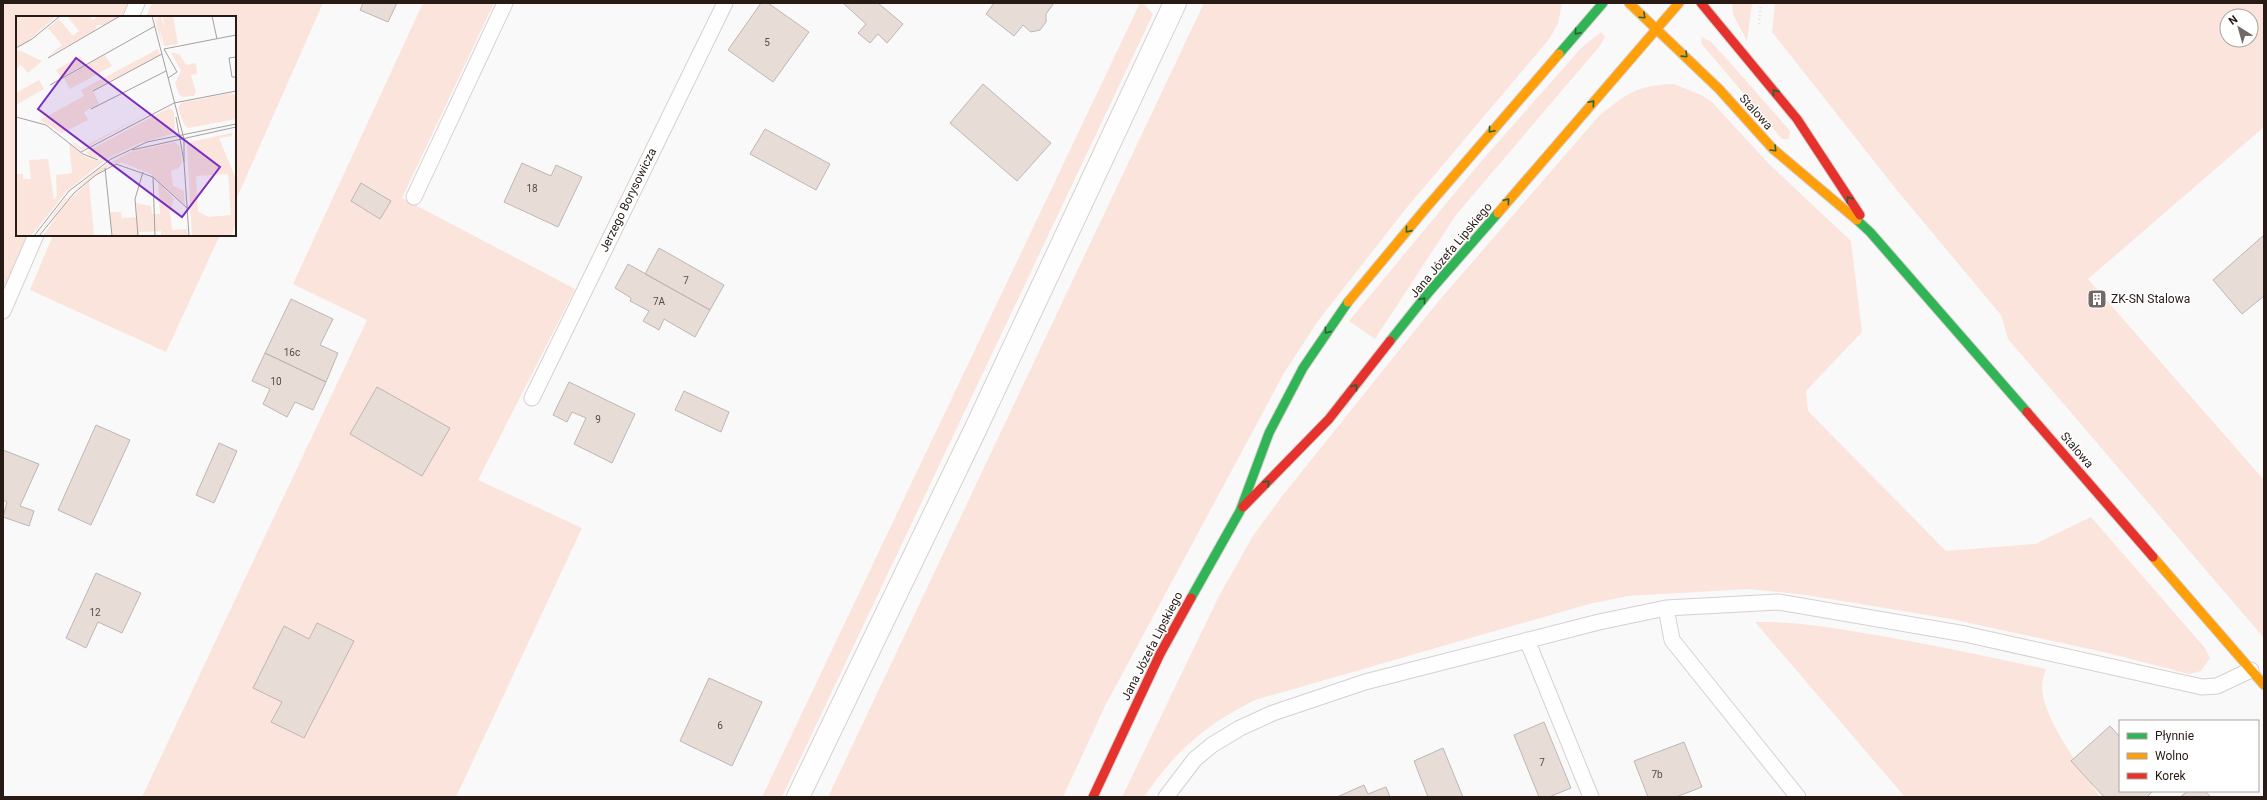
<svg xmlns="http://www.w3.org/2000/svg" width="2267" height="800" font-family="Roboto,sans-serif">
  <style>
    .green { fill: #fbe4db; fill-rule: evenodd }
    .building { fill: #e8dcd7; stroke: #bdb6b4 }
    .lines { fill: none; stroke-linecap: round; stroke-linejoin: round }
    .lane-casing { stroke: #d7d0ce; stroke-width: 17 }
    .street-casing { stroke: #d7d0ce; stroke-width: 24 }
    .fast-casing { stroke: #d7d0ce; stroke-width: 11 }
    .slow-casing { stroke: #d7d0ce; stroke-width: 11 }
    .jam-casing { stroke: #d7d0ce; stroke-width: 11 }
    .path { stroke: #e4e3e3; stroke-width: 2.5; stroke-dasharray: 1 3; stroke-linecap: butt }
    .lane { stroke: #fefefe; stroke-width: 15 }
    .street { stroke: #fefefe; stroke-width: 22 }
    .fast { stroke: #30b455; stroke-width: 9 }
    .slow { stroke: #ff9f0a; stroke-width: 9 }
    .jam { stroke: #e5322d; stroke-width: 9 }
    .oneway { stroke: #2c6032 }
    .labels { text-anchor: middle; stroke-width: 3; stroke-linejoin: round; paint-order: stroke }
    .number-label { font-size: 10px; fill: #584b46 }
    .street-label { font-size: 12px; fill: #281b15; stroke: #fff }
    .poi-label { font-size: 12px; fill: #281b15; stroke: #fff; text-anchor: start }
    .inset-road { fill: none; stroke: #a5a09e; stroke-width: 1 }
    .view { fill: #7b2cbf; fill-opacity: 0.15; stroke: #7b2cbf; stroke-width: 2 }
    .inset-edge { fill: none; stroke: #281b15; stroke-width: 2 }
  </style>
  <rect width="100%" height="100%" fill="#f9f9f9"/>
  <path class="green" d="M3,3h126l-6,14h-106v218h11l-25,57z
    M152,3h171l-88,199v-185h-89z
    M423,3h71l-92,195 173,91 -97,191 104,48 -126,269h-314l225,-477 -74,-36z
    M1140,3h3l10,11 -371,783h-20z
    M1204,3h358l-4,20 -8,15 -146,173 -86,110 -34,52 -30,56 -149,277 -42,91h-235z
    M1732,3h20l-5,38 -14,-27z
    M1775,3h489v124l-176,152 176,201v158l-256,-299 -7,-24 -105,-126 -124,-157zM2227,16h24v24h-24z
    M1601,32l4,5 -6,10 -143,168 -81,124 -26,-18 129,-156 104,-118z
    M1702,37l9,5 15,16 64,73 -1,8h-7l-81,-96z
    M1674,84l27,11 11,7 56,61 83,78 11,91 -56,59 2,20 138,140 89,-7 56,-27 114,131 5,10 -9,13 -12,3 -81,-21 -157,-34 -145,-24 -58,-6 -120,7 -39,8 -334,96c-50,25 -80,51 -111,97h-22l97,-201 34,-60 30,-41 154,-192 161,-186c28,-23 39,-32 76,-33z
    M53,235h167l-54,117 -136,-62z
    M1755,622c36,-1 72,5 108,11 62,10 122,23 183,36 -2,5 -4,12 -4,18 1,33 40,82 58,110h-195z"/>
  <path class="building" d="M363,3h34l-9,19 -28,-12z
    M761,3h7l41,29 -36,50 -45,-32z
    M843,3h35l25,21 -16,19 -9,-9 -8,9 -12,-10 8,-9z
    M994,3h60l-8,11v8l-6,8 -9,2 -8,-7 -9,11 -28,-22z
    M983,84l68,59 -34,38 -67,-58z
    M765,129l65,35 -14,26 -66,-36z
    M522,163l29,13 5,-11 26,12 -24,50 -54,-25z
    M361,183l30,18 -11,18 -29,-18z
    M2264,235v61l-22,18 -29,-34z
    M659,248l65,37 -14,25 -65,-36z
    M628,264l82,46 -15,27 -31,-18 -5,11 -16,-9 6,-10 -19,-10 1,-3 -16,-10z
    M2095,292l10,11 -5,4 -10,-11z
    M291,299l42,20 -13,26 18,8 -12,29 -61,-29z
    M265,353l61,29 -13,28 -18,-8 -8,15 -24,-13 7,-15 -18,-8z
    M569,382l66,32 -23,49 -38,-19 12,-26 -14,-6 -5,10 -14,-7z
    M377,387l73,41 -28,48 -72,-42z
    M684,391l45,21 -8,20 -46,-22z
    M96,425l34,15 -39,85 -33,-15z
    M219,443l18,8 -23,52 -18,-8z
    M3,450l36,14 -19,42 14,5 -5,15 -26,-9 4,-15 -4,-2z
    M96,573l45,20 -19,40 -24,-11 -12,26 -20,-10z
    M317,623l37,18 -50,97 -33,-16 11,-20 -29,-14 31,-62 25,13z
    M709,678l53,24 -30,64 -52,-25z
    M1544,722l27,66 -22,9h-10l-25,-62z
    M2110,726l10,11v54h33l-6,6h-43l-33,-36z
    M1684,742l18,45 -26,10h-28l-14,-36z
    M1443,748l20,49h-35l-14,-36z
    M1364,785l4,9 18,-7 4,10h-53z
    M2188,791h17l6,6h-31z"/>
  <g class="lines">
    <g class="lane-casing">
      <path id="lane" d="M131,17l6,-14
        M414,197l91,-194
        M3,311l33,-76
        M532,398l193,-395
        M1666,608l6,32 126,157
        M1527,640l64,157
        M1166,797l29,-38 17,-14 28,-17 33,-15 92,-31 234,-60 67,-14 112,-6 187,32 237,53 15,-1 34,-16"/>
    </g>
    <g class="street-casing">
      <path id="street" d="M798,797l178,-369 199,-425"/>
    </g>
    <g class="fast-casing">
      <path id="fast" d="M1559,54l44,-51
        M1857,220l13,12 157,180
        M1390,341l39,-49 69,-79
        M1191,598l49,-87 29,-78 34,-65 45,-66"/>
    </g>
    <g class="slow-casing">
      <path id="slow" d="M1629,3l90,86 54,60 84,71
        M1498,213l181,-210
        M1348,302l78,-94 133,-154
        M2153,557l111,128"/>
    </g>
    <g class="jam-casing">
      <path id="jam" d="M1701,3l96,116 63,96
        M2027,412l126,145
        M1243,507l86,-88 61,-78
        M1093,797l67,-143 31,-56"/>
    </g>
    <path class="path" d="M1759,24l2,-21"/>
    <use href="#lane" class="lane"/>
    <use href="#street" class="street"/>
    <use href="#fast" class="fast"/>
    <use href="#slow" class="slow"/>
    <use href="#jam" class="jam"/>
  </g>
  <defs><path id="oneway-chevron" d="M-2-3.5L2.5 0L-2 3.5" fill="none" stroke-width="1.6" stroke-linecap="round" stroke-linejoin="round"/></defs>
  <g class="oneway">
    <use href="#oneway-chevron" transform="translate(1643 16) rotate(43)"/>
    <use href="#oneway-chevron" transform="translate(1577 32) rotate(131)"/>
    <use href="#oneway-chevron" transform="translate(1685 55) rotate(44)"/>
    <use href="#oneway-chevron" transform="translate(1775 92) rotate(-129)"/>
    <use href="#oneway-chevron" transform="translate(1592 103) rotate(-49)"/>
    <use href="#oneway-chevron" transform="translate(1491 130) rotate(130)"/>
    <use href="#oneway-chevron" transform="translate(1774 149) rotate(45)"/>
    <use href="#oneway-chevron" transform="translate(1849 199) rotate(-122)"/>
    <use href="#oneway-chevron" transform="translate(1507 201) rotate(-49)"/>
    <use href="#oneway-chevron" transform="translate(1408 230) rotate(129)"/>
    <use href="#oneway-chevron" transform="translate(1423 300) rotate(-51)"/>
    <use href="#oneway-chevron" transform="translate(1327 331) rotate(126)"/>
    <use href="#oneway-chevron" transform="translate(1355 387) rotate(-51)"/>
    <use href="#oneway-chevron" transform="translate(1267 483) rotate(-44)"/>
  </g>
  <defs>
    <g id="building-square" transform="scale(1)"><rect x="-9" y="-9" width="18" height="18" rx="4" fill="#716965" stroke="#fff"/><path d="M-4-6H4V6H1V3H-1V6H-4ZM-2.5-4.3h1.7v1.8h-1.7ZM.8-4.3h1.7v1.8H.8ZM-2.5-1h1.7V.8h-1.7ZM.8-1h1.7V.8H.8Z" fill="#fff"/></g>
  </defs>
  <g fill-rule="evenodd">
    <use href="#building-square" x="2097" y="299"/>
  </g>
  <g class="labels">
    <g class="number-label">
      <text x="767" y="46">5</text>
      <text x="532" y="192">18</text>
      <text x="686" y="284">7</text>
      <text x="659" y="305">7A</text>
      <text x="292" y="356">16c</text>
      <text x="276" y="385">10</text>
      <text x="598" y="423">9</text>
      <text x="95" y="616">12</text>
      <text x="720" y="729">6</text>
      <text x="1542" y="766">7</text>
      <text x="1657" y="778">7b</text>
    </g>
    <g class="street-label">
      <text transform="translate(1756 112) rotate(48)" y="4">Stalowa</text>
      <text transform="translate(628 200) rotate(-64)" y="4">Jerzego Borysowicza</text>
      <text transform="translate(1451 250) rotate(-50)" y="4">Jana Józefa Lipskiego</text>
      <text transform="translate(2077 450) rotate(49)" y="4">Stalowa</text>
      <text transform="translate(1152 646) rotate(-63)" y="4">Jana Józefa Lipskiego</text>
    </g>
    <g class="poi-label">
      <text x="2111" y="303">ZK-SN Stalowa</text>
    </g>
  </g>
  <g transform="translate(16 16)">
    <rect width="220" height="220" fill="#f9f9f9"/>
    <path d="M0,0h37l1,2 -32,28 -6,1zM51,0h22l4,4 5,-4h21l-15,9h-7l-2,5 -48,27 15,-12 -14,-17 11,-9 14,17 6,-5zM138,0l4,6 -1,-6h4l3,12 -1,-12h10l5,28 -14,2 -4,-16 2,16zM142,33l2,6 -67,35 6,14 -15,8 4,8 -26,13 -22,-13 44,-24 -3,-6zM0,34l5,1 21,10 -14,12 -7,-8 -5,4zM155,36l9,3 6,10 10,-2 1,11 -6,1 5,17 -2,4 -12,1 -3,-3 -4,-11 6,-12zM89,39l7,11 -42,23 -6,-11zM64,40l5,8 -24,14 -5,-8zM23,64l5,9 -28,16v-12zM215,77l5,3v23l-48,9 -4,-4 -6,-15 3,-6zM153,92l5,4 1,21 -35,10 -35,17 -39,32 -35,44h-15v-62h7v5h8l-2,-19 19,-1 6,41 3,-4 -1,-21 16,-2 -3,-30 16,14 13,4 3,-2 -10,-2 -5,-5zM133,97l-68,37 -8,-6 1,-2 7,6zM216,117v3l-13,2 17,41v43l-3,10 -2,4h-39l-5,-91 3,-3zM212,158l3,41 -23,2 -10,-6 -2,-35zM159,126l5,5 2,15 -3,6 -8,3 2,15 11,5 1,14 -34,-31 -28,-11h-10l-40,29 -36,44 26,-35 34,-31 33,-18zM73,166l5,54h-51l22,-32zM142,166l16,17 -4,11 2,20 15,-1 1,7h-27v-5l-22,1v4h-27l-2,-24h11l1,6 15,-1 -1,-14 15,3 1,8h8z" fill="#fbe4db" fill-rule="evenodd"/>
    <path class="inset-road" d="M136,0l32,123v23M196,0l5,23M0,32l16,-9 28,-23M148,33l72,-14M148,33l13,23 -9,6M220,41l-7,1 3,19h4M32,42l72,-42M34,69l105,-59M77,75l69,-37M75,93l75,-38M0,101l30,8 37,29 15,6M160,101l8,45 5,74M116,134l104,-23M65,136l93,-49 62,-12M89,152l7,68M137,161l2,59M18,220l35,-45 42,-32 36,-17 89,-18M23,220l35,-43 22,-18 20,-11 37,13 34,31M122,220l-3,-37 8,-27"/>
    <path class="view" d="M60,42l144,109 -38,50 -144,-108z"/>
    <rect width="220" height="220" class="inset-edge"/>
  </g>
  <rect width="2267" height="800" fill="none" stroke="#281b15" stroke-width="8"/>
  <rect x="2119" y="720" width="140" height="72" fill="#ffffff" stroke="#a9a4a1"/>
  <rect x="2127" y="733" width="20" height="6" fill="#30b455" stroke="#a9a4a1"/>
  <text x="2155" y="740" font-size="12" fill="#281b15">Płynnie</text>
  <rect x="2127" y="753" width="20" height="6" fill="#ff9f0a" stroke="#a9a4a1"/>
  <text x="2155" y="760" font-size="12" fill="#281b15">Wolno</text>
  <rect x="2127" y="773" width="20" height="6" fill="#e5322d" stroke="#a9a4a1"/>
  <text x="2155" y="780" font-size="12" fill="#281b15">Korek</text>
  <g transform="translate(2239 28) rotate(323)"><circle r="19" fill="#ffffff" stroke="#a9a4a1"/>
  <path d="M0-3L7 15L0 10L-7 15Z" fill="#716965"/>
  <text y="-6" font-size="11" font-weight="bold" text-anchor="middle" fill="#281b15">N</text>
  </g>
</svg>
